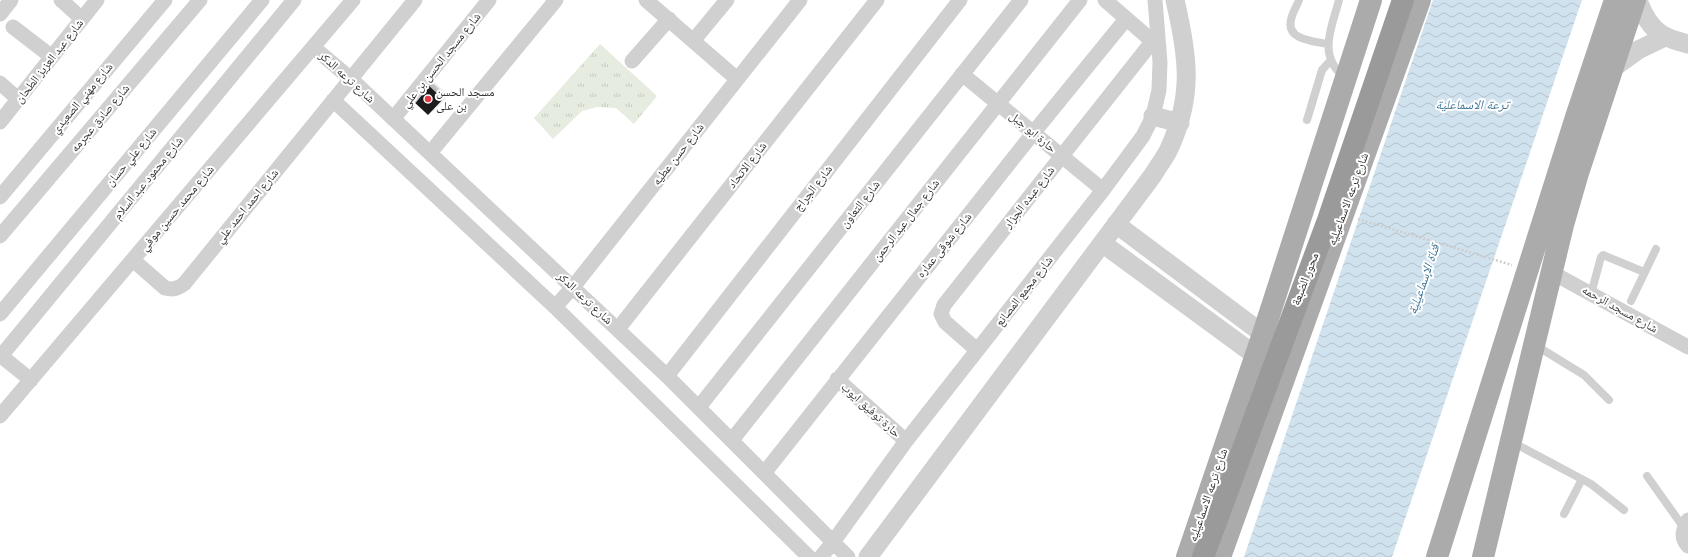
<svg xmlns="http://www.w3.org/2000/svg" width="1688" height="557" font-family="'Open Sans','Noto Naskh Arabic',sans-serif">
  <style>
    .grass { fill: url(#grass-tufts) }
    .water { fill: url(#water-waves) }
    .building { fill: #1a1a1a; filter: url(#shadow) }
    .lines { fill: none; stroke-linecap: round; stroke-linejoin: round }
    .path { stroke: #cdcdcd; stroke-width: 2.5; stroke-dasharray: 2 2; stroke-linecap: butt }
    .service { stroke: #d0d0d0; stroke-width: 8 }
    .minor { stroke: #d0d0d0; stroke-width: 15 }
    .tertiary { stroke: #d0d0d0; stroke-width: 19 }
    .primary { stroke: #ababab; stroke-width: 22 }
    .motorway { stroke: #9a9a9a; stroke-width: 22 }
    .poi-dot { fill: #e63946; stroke: #fff; stroke-width: 1.5 }
    .labels { text-anchor: middle; stroke-width: 4; stroke-linejoin: round; paint-order: stroke }
    .street-label { font-size: 12px; fill: #333; stroke: #fff }
    .poi-label { font-size: 12px; fill: #333; stroke: #fff; text-anchor: start }
    .water-label { font-size: 13px; font-style: italic; fill: #3f7597; stroke: #fff }
  </style>
  <defs>
    <pattern id="grass-tufts" width="24" height="20" patternUnits="userSpaceOnUse"><rect width="24" height="20" fill="#e6ecdf"/><path d="M3 7l-1-3M5 7V3M7 7l1-3M15 17l-1-3M17 17v-4M19 17l1-3" fill="none" stroke="#c6cbc0"/></pattern>
    <pattern id="water-waves" width="16" height="10" patternUnits="userSpaceOnUse"><rect width="16" height="10" fill="#cfe2ee"/><path d="M0 5q4-4 8 0t8 0" fill="none" stroke="#b2c2cd"/></pattern>
    <filter id="shadow"><feDropShadow dx="3.5" dy="-3.5" stdDeviation="1" flood-color="#0004"/></filter>
  </defs>
  <rect width="100%" height="100%" fill="#fff"/>
  <path class="grass" d="M600,44l57,52 -23,28 -18,-16 -19,-1 -15,4 -29,28 -19,-21z"/>
  <path class="water" d="M1433,0h149l-190,557h-148z"/>
  <path class="building" d="M427,84l16,15 -15,16 -16,-15z"/>
  <g class="lines">
    <path class="path" d="M1358,219l154,46"/>
    <path class="service" d="M1299,0c-2,6 -7,13 -8,20 -5,20 23,21 36,24
      M1339,0c-7,27 -22,55 5,77
      M1307,120l15,-50 9,-10
      M1591,294l10,-37 2,-2 41,17
      M1631,301l25,-52
      M1535,345l49,30 25,25
      M1512,442l79,42 33,26
      M1647,476l37,52
      M1564,514l18,-35"/>
    <path class="minor" d="M61,0l21,19
      M646,0l91,79
      M1105,0l54,47
      M0,14l11,-14
      M13,27l39,30
      M693,41l34,-41
      M313,47l38,32 316,297 181,181
      M632,61l37,-42
      M962,74l141,116
      M0,83l18,16
      M333,100l222,207 254,250
      M393,119l96,-119
      M0,122l97,-122
      M430,153l126,-153
      M0,197l165,-197
      M0,236l200,-236
      M133,260l32,28c8,2 12,1 19,-4l231,-284
      M1551,272l137,75
      M555,307l18,-20 227,-287
      M0,314l262,-314
      M618,329l259,-329
      M977,350l-32,-28 -4,-8 3,-9 208,-263
      M0,355l31,25
      M1,356l293,-356
      M667,376l293,-376
      M837,379l69,62
      M699,407l322,-407
      M0,416l353,-416
      M732,440l348,-440
      M765,472l269,-340 92,-113
      M1688,520c-5,10 -8,17 0,26
      M821,557l12,-15 73,-101 197,-251 40,-54 10,-20 6,-26 1,-28 -5,-62"/>
    <path class="tertiary" d="M1638,0c5,14 14,31 29,37 6,3 14,5 21,7
      M1613,68l25,-18 27,-13
      M1153,116l27,7
      M1116,224l147,110
      M1102,243l153,112
      M868,557l285,-382c5,-9 12,-17 16,-26 25,-54 19,-93 6,-149"/>
    <path class="primary" d="M1187,557l76,-223 108,-334
      M1220,557l200,-557
      M1437,557l139,-440 39,-117
      M1483,557l80,-332 15,-52 57,-173"/>
    <path class="motorway" d="M1203,557l125,-337 75,-220"/>
  </g>
  <circle class="poi-dot" cx="428" cy="99" r="4"/>
  <g class="labels">
    <g class="street-label">
      <text transform="translate(441 60) rotate(-51)" y="4">شارع مسجد الحسن بن علي</text>
      <text transform="translate(49 61) rotate(-52)" y="4">شارع عبد العزيز الطحان</text>
      <text transform="translate(347 77) rotate(42)" y="4">شارع ترعه الدكر</text>
      <text transform="translate(82 98) rotate(-50)" y="4">شارع مهني الصعيدي</text>
      <text transform="translate(100 118) rotate(-50)" y="4">شارع صادق عجرمه</text>
      <text transform="translate(1033 132) rotate(40)" y="4">حارة ابو جبل</text>
      <text transform="translate(678 154) rotate(-52)" y="4">شارع حسن عطيه</text>
      <text transform="translate(131 157) rotate(-50)" y="4">شارع علي حسان</text>
      <text transform="translate(747 165) rotate(-52)" y="4">شارع الاتحاد</text>
      <text transform="translate(148 178) rotate(-51)" y="4">شارع محمود عبد السلام</text>
      <text transform="translate(813 188) rotate(-52)" y="4">شارع الجراج</text>
      <text transform="translate(1029 197) rotate(-52)" y="4">شارع عبده الجزار</text>
      <text transform="translate(1348 199) rotate(-70)" y="4">شارع ترعه الاسماعيليه</text>
      <text transform="translate(860 204) rotate(-52)" y="4">شارع التعاون</text>
      <text transform="translate(247 206) rotate(-51)" y="4">شارع احمد احمد علي</text>
      <text transform="translate(177 208) rotate(-50)" y="4">شارع محمد حسين موفي</text>
      <text transform="translate(906 220) rotate(-52)" y="4">شارع جمال عبد الرحمن</text>
      <text transform="translate(944 245) rotate(-51)" y="4">شارع شوقى عماره</text>
      <text transform="translate(1305 279) rotate(-69)" y="4">محور الضبعة</text>
      <text transform="translate(1024 291) rotate(-52)" y="4">شارع مجمع المصانع</text>
      <text transform="translate(585 298) rotate(43)" y="4">شارع ترعه الدكر</text>
      <text transform="translate(1620 309) rotate(29)" y="4">شارع مسجد الرحمه</text>
      <text transform="translate(871 410) rotate(42)" y="4">حارة توفيق ايوب</text>
      <text transform="translate(1208 495) rotate(-71)" y="4">شارع ترعه الاسماعيليه</text>
    </g>
    <g class="poi-label">
      <text x="436" y="96">مسجد الحسن<tspan x="436" dy="14">بن على</tspan></text>
    </g>
    <g class="water-label">
      <text x="1472" y="109">ترعة الاسماعلية</text>
      <text transform="translate(1423 279) rotate(-71)" y="5">قناة الإسماعيلية</text>
    </g>
  </g>
</svg>
